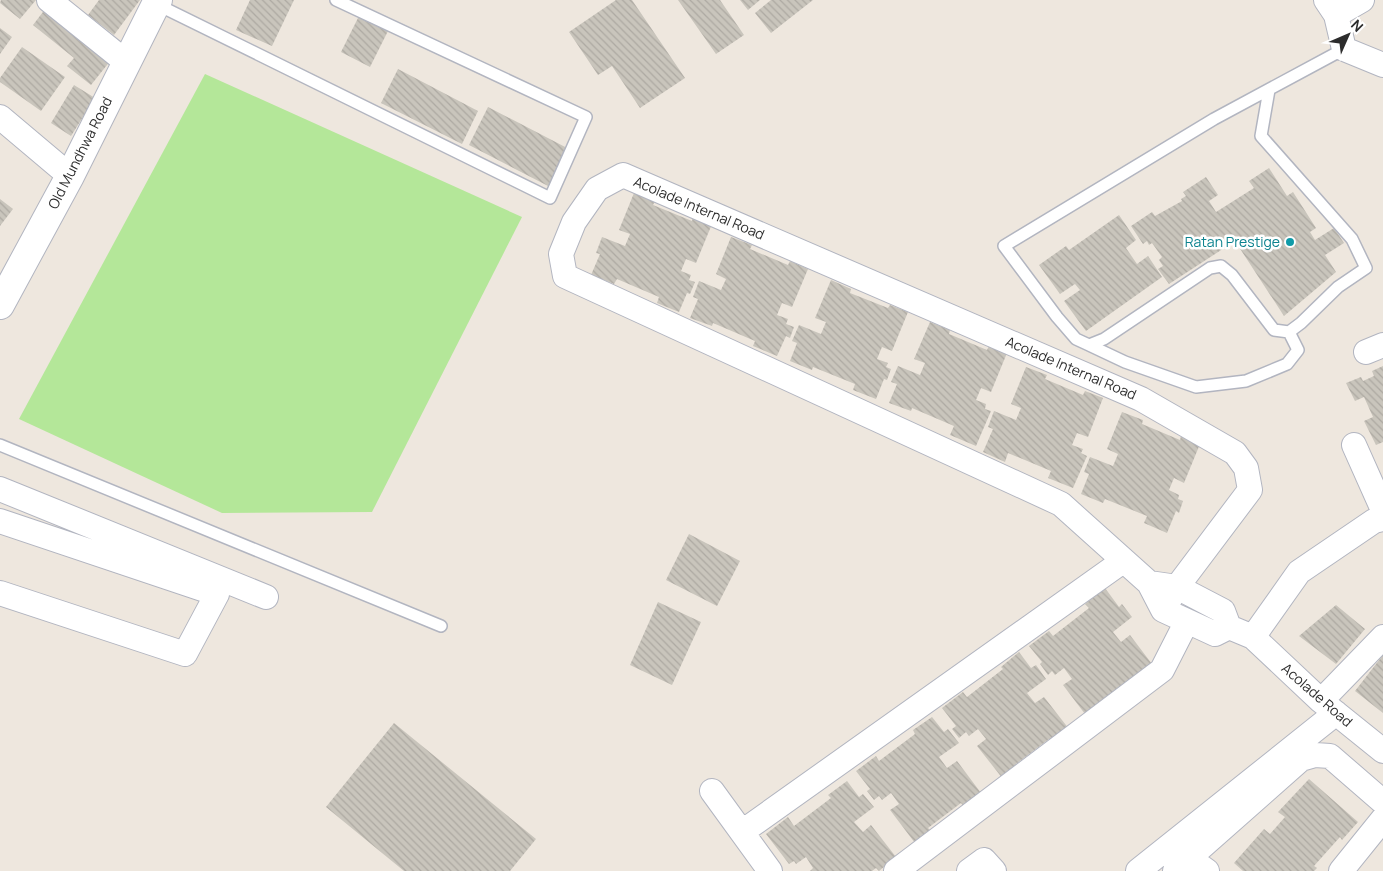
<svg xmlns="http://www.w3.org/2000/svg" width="1383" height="871" font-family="Manrope,sans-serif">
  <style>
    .park { fill: #b4e799 }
    .building { fill: url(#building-back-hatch) }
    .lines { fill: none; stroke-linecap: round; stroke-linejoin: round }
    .lane-casing { stroke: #b2b5c0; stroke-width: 14 }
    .street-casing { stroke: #b2b5c0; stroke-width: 26 }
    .secondary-casing { stroke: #b2b5c0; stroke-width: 30 }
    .lane { stroke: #fff; stroke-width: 11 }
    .street { stroke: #fff; stroke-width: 24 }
    .secondary { stroke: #fff; stroke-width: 28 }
    .culture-dot { fill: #0f9aa8; stroke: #fff; stroke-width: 2 }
    .labels { text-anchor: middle; stroke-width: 5; stroke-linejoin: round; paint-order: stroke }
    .street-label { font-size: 14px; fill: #2c2c2c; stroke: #fff }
    .culture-label { font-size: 14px; fill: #0d838f; stroke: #fff; text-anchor: end }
  </style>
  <defs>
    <pattern id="building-back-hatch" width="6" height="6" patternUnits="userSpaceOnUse" patternTransform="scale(1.25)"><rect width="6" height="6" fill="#c9c5bc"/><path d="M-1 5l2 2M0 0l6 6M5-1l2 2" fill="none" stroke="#ada9a2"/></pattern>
  </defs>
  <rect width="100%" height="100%" fill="#eee7de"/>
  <path class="park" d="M205,74l317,143 -150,295 -150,1 -203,-94z"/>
  <path class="building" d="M1,0h35l-16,19 -20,-16z
    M99,0h41l-26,35 -26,-20z
    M250,0h44l-22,46 -36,-16z
    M616,0h16l53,78 -45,30 -28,-42 -14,9 -29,-43z
    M678,0h42l24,35 -28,19z
    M740,0h20l-12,10z
    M771,0h42l-42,33 -16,-20z
    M46,8l65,52 -20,25 -24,-19 7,-8 -41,-33z
    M359,16l29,15 -18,36 -29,-15z
    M0,28l12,9 -12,17z
    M22,47l43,30 -24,34 -41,-29v-4z
    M398,69l80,42 -16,33 -81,-41z
    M74,85l21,13 -24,38 -20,-13z
    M488,107l81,42 -19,38 -81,-42z
    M1269,168l18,28 6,-4 23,36 -6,4 5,8 19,-12 10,15 -19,12 11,17 -52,44 -49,-75 -66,43 -11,-15 5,-3 -4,-6 3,-3 -10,-14 -3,2 -2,-4 -4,3 -12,-18 21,-14 3,4 27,-15 -1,-2 5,-3 -3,-4 23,-15 12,18 -9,6 7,11 38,-24 -5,-7z
    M634,193l21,8 -2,4 39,16 1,-4 19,7 -16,39 -10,-4 -5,12 10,4 -2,5 6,2 -5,12 -3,-1 -8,19 -22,-9 2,-6 -42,-18 -3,5 -23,-9 9,-21 -4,-1 6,-16 23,9 5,-12 -11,-4z
    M0,199l13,10 -13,17z
    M1119,215l17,25 -10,8 11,16 11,-8 14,21 -76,54 -22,-30 16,-11 -5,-6 -15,10 -21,-29 27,-19 3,4z
    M731,237l21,8 -2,4 38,16 2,-4 18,8 -16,38 -10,-4 -5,12 11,4 -2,5 8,3 -4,11 -4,-2 -9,20 -24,-10 2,-5 -42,-18 -1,3 -22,-8 8,-19 -5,-2 6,-16 22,9 5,-11 -10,-5z
    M831,280l20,9 -1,4 38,15 2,-3 18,7 -16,39 -10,-4 -5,12 11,4 -2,4 5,2 -4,11 -3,-1 -8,20 -23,-9 2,-6 -42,-17 -1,3 -22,-9 7,-18 -5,-2 7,-16 22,9 5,-12 -11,-4z
    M930,322l20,8 -1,4 38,16 2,-4 18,7 -16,39 -10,-4 -5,12 10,4 -1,5 6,2 -15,35 -26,-11 4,-9 -42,-18 -1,3 -22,-8 8,-19 -6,-2 7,-16 22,9 5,-12 -11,-4z
    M1383,366v76l-7,3 -12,-24 9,-4 -9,-20 -9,4 -9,-18 15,-6 2,4 11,-5 -2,-5z
    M1026,367l21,8 -2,4 38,16 2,-4 18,7 -15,39 -11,-4 -5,12 11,4 -2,4 6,3 -14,32 -25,-10 3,-7 -43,-18 -3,9 -22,-10 10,-23 -5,-2 6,-16 22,9 5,-12 -10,-4z
    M1122,412l21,8 -1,4 38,16 1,-4 19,8 -16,39 -10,-5 -5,12 10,5 -1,4 5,2 -4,12 -3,-2 -9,22 -23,-10 3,-7 -42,-17 -2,4 -22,-9 8,-20 -5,-2 6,-15 23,9 5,-12 -11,-5z
    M689,534l51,27 -23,45 -51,-26z
    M1105,588l14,19 3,-3 10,13 -19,15 8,10 9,-7 25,33 -67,50 -25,-33 9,-6 -8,-11 -9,7 -3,-4 -4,4 -8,-11 2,-2 -13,-16 20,-15 4,5 36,-28 -4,-4z
    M658,602l43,20 -29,63 -42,-20z
    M1336,605l29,24 -29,35 -37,-28z
    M1019,652l12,16 5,-3 10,14 -19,14 8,10 9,-6 25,32 -18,13 -2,-3 -33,25 2,3 -15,12 -26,-33 9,-7 -8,-10 -9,7 -3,-4 -7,6 -7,-9 4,-3 -14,-18 21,-16 4,5 36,-28 -2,-2z
    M1383,655v58l-28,-22z
    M932,717l12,15 4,-3 11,14 -20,14 8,11 10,-7 24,32 -17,14 -3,-4 -33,25 3,3 -16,12 -25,-33 9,-6 -8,-11 -9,7 -3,-4 -5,4 -7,-9 3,-2 -14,-18 20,-15 3,5 36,-27 -2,-4z
    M394,723l142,116 -26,32h-106l-78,-64z
    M1309,779l49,43 -16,18 -2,-3 -26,29 3,2 -3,3h-71l-9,-8 30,-34 6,5 15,-17 -7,-5z
    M847,781l12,16 4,-3 11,13 -20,15 9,10 8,-7 25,32 -17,14 -3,-3 -4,3h-62l3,-3 -7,-11 -10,7 -2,-3 -5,3 -23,-30 22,-17 6,9 37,-28 -3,-3z"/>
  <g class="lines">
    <g class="lane-casing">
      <path id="lane" d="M156,4l394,194 36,-81 -250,-117
        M1269,90l-8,46 91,103 14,29 -28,19 -37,36 -12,9 -15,-2 -42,-55 -11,-9 -11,2 -106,71 -15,6 -13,-6 -19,-22 -53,-71 210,-127 130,-70
        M1089,345l36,17 71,25 50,-6 41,-17 11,-14 -9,-18
        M0,445l441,181"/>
    </g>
    <g class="street-casing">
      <path id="street" d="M49,0l77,62
        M1326,0l10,15 8,34 39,16
        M1336,15l26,-15
        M0,117l70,59
        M1366,352l17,-7
        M1354,445l29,65
        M0,489l266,108
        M0,521l217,73 -32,60 -185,-61
        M1149,583l-88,-79 -496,-228 -4,-22 13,-32 23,-33 26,-14 518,224 94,54 11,15 4,22 -73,97 -14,23
        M1229,627l-14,7 -52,-24 -14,-27 28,4 46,24 6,16 24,10 68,64 62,50
        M1253,637l46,-65 75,-51 9,-2
        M1321,701l62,-64
        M712,791l58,80
        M742,832l381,-271
        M1189,858l112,-99 14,-4 15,1 53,46
        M896,871l266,-201 25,-49
        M969,871l15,-11 10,11
        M1138,871l198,-158
        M1175,871l14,-13 18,13
        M1341,871l42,-52"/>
    </g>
    <g class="secondary-casing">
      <path id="secondary" d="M0,305l70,-129 88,-176"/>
    </g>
    <use href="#lane" class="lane"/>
    <use href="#street" class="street"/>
    <use href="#secondary" class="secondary"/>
  </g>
  <circle class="culture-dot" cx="1290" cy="242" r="5"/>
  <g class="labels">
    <g class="street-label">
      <text transform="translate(80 153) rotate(-63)" y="5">Old Mundhwa Road</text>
      <text transform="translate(699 208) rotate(23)" y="5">Acolade Internal Road</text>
      <text transform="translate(1071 368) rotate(23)" y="5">Acolade Internal Road</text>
      <text transform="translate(1317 695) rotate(41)" y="5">Acolade Road</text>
    </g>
    <g class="culture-label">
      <text x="1280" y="247">Ratan Prestige</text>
    </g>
  </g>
  <g transform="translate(1348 35) rotate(45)" stroke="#ffffff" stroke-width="4" paint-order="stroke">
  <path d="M0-4L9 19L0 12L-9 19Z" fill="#2c2c2c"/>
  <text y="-8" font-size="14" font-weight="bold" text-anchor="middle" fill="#2c2c2c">N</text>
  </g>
</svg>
